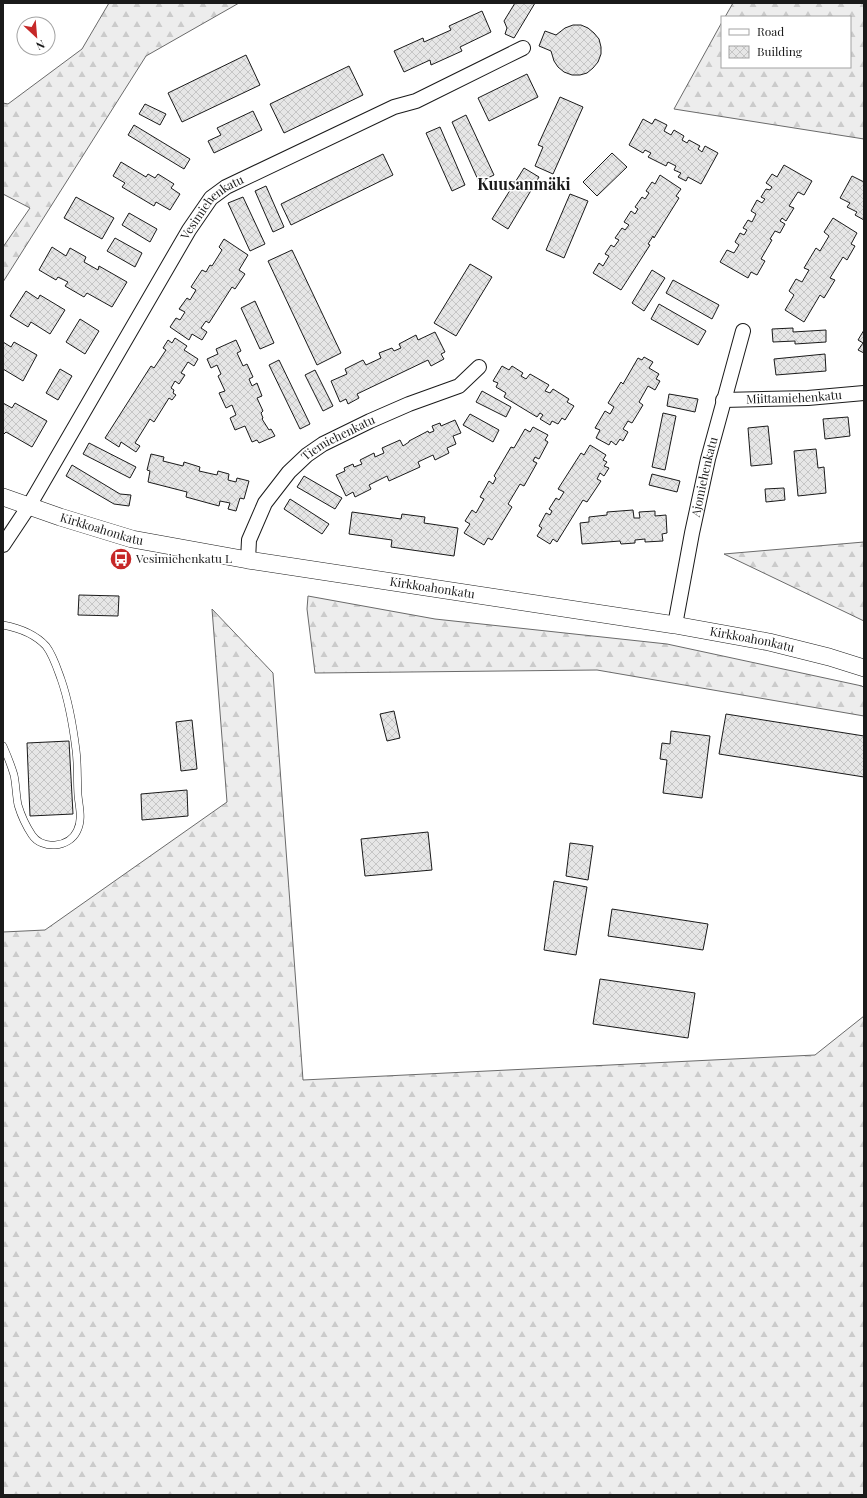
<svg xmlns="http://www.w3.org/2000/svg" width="867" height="1498" font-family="'Playfair Display',serif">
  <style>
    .forest { fill: url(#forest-firs); stroke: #6a6a6a }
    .building { fill: url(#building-cross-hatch); stroke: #1a1a1a }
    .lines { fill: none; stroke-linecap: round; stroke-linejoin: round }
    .service-casing { stroke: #1a1a1a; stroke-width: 8 }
    .minor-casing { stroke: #1a1a1a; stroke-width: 16 }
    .tertiary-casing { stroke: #1a1a1a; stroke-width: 18 }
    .service { stroke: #fff; stroke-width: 7 }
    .minor { stroke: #fff; stroke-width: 14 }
    .tertiary { stroke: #fff; stroke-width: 17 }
    .labels { text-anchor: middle; stroke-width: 3; stroke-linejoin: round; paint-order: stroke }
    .street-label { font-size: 12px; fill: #1a1a1a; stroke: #fff }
    .poi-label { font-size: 12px; fill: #1a1a1a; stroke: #fff; text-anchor: start }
    .district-label { font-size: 16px; font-weight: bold; fill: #1a1a1a; stroke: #fff }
  </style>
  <defs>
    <pattern id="forest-firs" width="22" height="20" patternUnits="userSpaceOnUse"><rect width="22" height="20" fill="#ededed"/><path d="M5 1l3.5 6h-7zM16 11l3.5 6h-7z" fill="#cbcbcb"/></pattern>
    <pattern id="building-cross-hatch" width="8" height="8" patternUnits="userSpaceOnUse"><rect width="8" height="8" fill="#e6e6e6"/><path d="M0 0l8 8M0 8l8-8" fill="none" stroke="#c5c5c5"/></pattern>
  </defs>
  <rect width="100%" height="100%" fill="#fff"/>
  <path class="forest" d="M109,3h130l-93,53 -143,226v-35l27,-39 -27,-14v-91l5,1 74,-55z
    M733,3h131v136l-190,-30 48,-87v45h128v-50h-125z
    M864,542v79l-140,-67z
    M308,596l127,23 232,25 195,42 2,2v28l-267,-46 -282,3 -8,-64z
    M212,609l61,64 30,407 512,-25 49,-39v479h-861v-563l42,-2 182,-128z"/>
  <path class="building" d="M515,3h20l-21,35 -9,-4 2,-6 -3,-7z
    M482,11l9,21 -31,15 2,4 -31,14 -1,-5 -26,12 -10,-21 29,-13 1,4 27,-12 -2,-4z
    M573,25h8l7,3 6,5 5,6 2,8v7l-3,8 -5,6 -6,5 -7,2h-8l-8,-3 -6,-5 -4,-6 -3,-10 -12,-5 6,-15 11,4 9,-7z
    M246,55l14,30 -78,37 -14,-29z
    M349,66l14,29 -79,38 -14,-29z
    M527,74l11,23 -49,24 -11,-23z
    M560,97l23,10 -30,67 -18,-8 8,-19 -5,-2z
    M145,104l21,10 -6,11 -21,-11z
    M253,111l9,19 -48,23 -6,-12 13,-6 -4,-7z
    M466,115l28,60 -15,7 -27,-60z
    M643,119l9,5 3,-5 12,6 -3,6 7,4 3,-5 10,6 -2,4 5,3 2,-3 11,6 -2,3 4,3 3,-6 13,7 -17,31 -13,-7 -2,4 -8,-4 3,-4 -7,-3 2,-4 -8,-4 -2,4 -18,-9 3,-4 -6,-3 -2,3 -14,-8z
    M134,125l56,34 -6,10 -56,-34z
    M440,127l25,58 -13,6 -26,-58z
    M612,153l15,14 -30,29 -14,-14z
    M383,154l10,21 -102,50 -10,-21z
    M121,162l25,15 2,-3 7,4 3,-4 16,10 -3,4 9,6 -10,16 -14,-8 -2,4 -32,-19 3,-4 -12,-7z
    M784,165l28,16 -8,14 -6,-3 -9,14 5,2 -8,13 -4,-3 -2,3 5,3 -5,9 -5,-2 -5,8 2,1 -11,19 4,2 -8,14 -6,-3 -3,6 -28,-16 7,-12 7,3 5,-8 -4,-3 5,-9 4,2 3,-5 -4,-2 5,-8 4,2 4,-8 -5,-3 6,-11 5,3 3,-4 -4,-2 5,-8 4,1 2,-3 -6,-4 6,-9 5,3z
    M524,168l15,9 -31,52 -16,-10z
    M660,175l21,14 -5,7 3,2 -25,40 -1,-2 -5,8 2,1 -29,45 -28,-17 6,-10 4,3 6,-10 -4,-2 6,-9 3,2 5,-7 -4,-2 7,-10 3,2 4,-5 -5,-3 7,-11 4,3 3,-5 -3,-2 7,-10 3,2 4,-6 -3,-2 6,-9 3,2z
    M852,176l12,6v38l-9,-5 2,-3 -10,-5 3,-4 -10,-5z
    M266,186l18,41 -11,5 -18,-41z
    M570,194l18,7 -24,57 -18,-8z
    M76,197l38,21 -12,21 -38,-21z
    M243,197l22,47 -15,7 -22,-48z
    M129,213l28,16 -7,13 -28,-17z
    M833,218l24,15 -6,11 4,2 -8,14 -4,-3 -13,21 5,2 -11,18 -4,-3 -16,27 -19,-12 9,-15 -5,-4 7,-12 6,3 7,-12 -5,-2 12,-20 4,3 9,-15 -5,-4z
    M115,238l27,15 -7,14 -28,-16z
    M224,239l24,16 -9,15 6,4 -10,15 -3,-2 -23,36 -3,-2 -5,7 6,4 -5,8 -10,-6 -3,6 -19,-13 6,-9 4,2 5,-8 -6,-3 8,-11 3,2 6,-10 -5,-3 11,-17 4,2 4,-7 2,1 10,-16 -3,-3z
    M52,247l14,9 4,-8 16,9 -2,5 14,8 1,-4 28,16 -15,25 -25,-14 -3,4 -19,-11 3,-4 -10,-5 -2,3 -17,-10z
    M292,250l49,103 -24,12 -49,-104z
    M470,264l22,13 -36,59 -22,-13z
    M652,270l13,8 -21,33 -12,-8z
    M673,280l46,25 -7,14 -46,-26z
    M26,291l12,8 2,-4 25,15 -15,24 -19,-12 -3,5 -18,-11z
    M255,301l19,42 -14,6 -19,-41z
    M659,304l47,27 -8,14 -47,-26z
    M80,319l19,12 -14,23 -19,-12z
    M793,328v4l33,-2v12l-31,2v-3l-22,1 -1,-13z
    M864,330v23l-6,-3 5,-7 -5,-3z
    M435,332l10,20 -4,2 3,5 -13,7 -3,-6 -71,34 2,4 -11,6 -2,-5 -6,3 -9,-21 16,-7 -2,-5 18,-9 3,5 15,-7 -2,-5 13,-5 2,3 7,-3 -2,-4 17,-9 2,5z
    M175,338l12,8 -3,4 14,9 -4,7 -6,-4 -7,11 4,2 -6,9 -4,-3 -4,7 3,2 -1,3 3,2 -4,5 -3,-2 -15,24 -4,-3 -15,24 5,3 -4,6 -15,-10 -2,5 -14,-9 46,-72 3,2 12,-18 -3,-2 5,-8 4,3z
    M236,340l5,11 -4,2 6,13 4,-2 6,13 -4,2 3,7 5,-3 5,13 -5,2 6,13 -2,2 2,5 -1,1 7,11 2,-1 4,7 -16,7 -2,-3 -5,2 -7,-16 -10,4 -5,-12 6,-3 -4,-10 -6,3 -7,-15 6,-2 -7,-15 3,-2 -4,-9 -6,3 -4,-9 11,-5 -2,-5z
    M3,342l8,5 3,-5 23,13 -14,26 -20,-12z
    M825,354l1,17 -50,4 -2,-16z
    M644,357l9,5 -4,6 10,6 -3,5 4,2 -5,9 -7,-4 -9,16 4,3 -11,18 -4,-2 -5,8 5,3 -5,9 -3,-2 -4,6 -5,-4 -2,4 -13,-7 4,-8 -5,-2 10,-17 5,3 4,-7 -6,-4 13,-21 2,2 15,-26 4,2z
    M279,360l31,64 -10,5 -31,-64z
    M502,366l7,4 3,-4 11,7 -2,3 5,3 4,-5 19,11 -4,6 5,2 3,-4 16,10 -2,3 7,4 -9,14 -3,-2 -4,6 -6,-3 -2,4 -10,-6 3,-4 -3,-2 -3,4 -33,-20 2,-4 -10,-6 2,-4 -5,-2z
    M60,369l12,7 -14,24 -12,-7z
    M315,370l18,36 -10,5 -18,-36z
    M482,391l29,16 -5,10 -30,-15z
    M669,394l29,5 -3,13 -28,-6z
    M3,403l9,5 3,-5 32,18 -15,26 -26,-15 -3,3z
    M663,413l13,3 -11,54 -13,-3z
    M470,414l29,16 -6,12 -30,-17z
    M848,417l2,19 -25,3 -2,-20z
    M455,420l6,13 -8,3 3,8 -9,4 2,5 -14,7 -2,-5 -15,7 2,5 -31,14 -2,-5 -18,9 2,4 -16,8 -2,-5 -7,4 -10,-21 9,-4 -1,-3 9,-4 1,3 8,-3 -2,-4 14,-7 1,4 9,-4 -2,-5 18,-8 3,6 6,-4v-1l19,-10 1,2 5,-2 -2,-5 8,-3 1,3z
    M768,426l4,38 -21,2 -3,-38z
    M533,427l15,8 -3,5 3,2 -9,17 -4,-2 -2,4 4,2 -13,23 -4,-2 -12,20 4,3 -20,33 -4,-2 -4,7 -20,-12 6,-9 -5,-3 7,-11 4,3 8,-14 -4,-2 9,-16 4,3 3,-6 -2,-2 17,-29 3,1 11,-19 5,3z
    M89,443l47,24 -6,11 -47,-24z
    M590,445l16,10 -3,5 4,2 -3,4 5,2 -5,8 -4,-3 -3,6 4,2 -14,21 -4,-2 -26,42 -4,-3 -3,5 -13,-8 5,-8 -3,-2 7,-13 4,2 2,-4 -3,-2 7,-11 3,2 5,-8 -6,-3 23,-36 3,2z
    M816,449l2,19 6,-1 2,26 -28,3 -4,-45z
    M151,454l13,3 -1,4 20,5 1,-4 16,5 -1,4 18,4 1,-4 11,3 -1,6 8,2 1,-4 12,3 -5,18 -4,-1 -4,13 -8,-2 2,-6 -10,-2 -1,5 -33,-9 1,-5 -39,-10 2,-11 -3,-1z
    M72,465l48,29 11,1 -2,11 -15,-2 -48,-28z
    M652,474l28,7 -3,11 -28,-7z
    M304,476l38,22 -7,11 -38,-22z
    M784,488l1,12 -19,2 -1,-13z
    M290,499l39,25 -7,10 -38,-25z
    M633,510l1,8h6l-1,-6 16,-1v5l11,-1 1,18 -5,1 1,7 -18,1v-3l-10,1v3l-14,1 -1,-3 -38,3 -2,-21 9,-1v-5l18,-2v-3z
    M352,512l49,7 1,-5 23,3 -1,6 34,5 -4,28 -63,-9 1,-7 -43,-6z
    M79,595l40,1 -1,20 -40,-1z
    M394,711l6,27 -13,3 -7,-27z
    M726,714l138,22v41l-145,-23z
    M192,720l5,49 -16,2 -5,-49z
    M671,731l39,5 -8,62 -39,-5 4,-33 -7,-1 2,-16 8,1z
    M69,741l4,73 -43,2 -3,-73z
    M187,790l1,26 -46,4 -1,-26z
    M428,832l4,38 -67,6 -4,-37z
    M570,843l23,3 -5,34 -22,-4z
    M554,881l33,6 -11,68 -32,-5z
    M612,909l96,15 -5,26 -95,-14z
    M600,979l95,14 -7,45 -95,-14z"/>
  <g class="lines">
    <g class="service-casing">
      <path id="service" d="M3,625c16,3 32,9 43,21 7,9 11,22 15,33 8,23 12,47 15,71 2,15 1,30 2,45 1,12 5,24 -1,36 -8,17 -35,19 -45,4 -6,-9 -11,-20 -14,-30 -2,-10 -2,-21 -4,-30 -3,-10 -7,-20 -11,-29"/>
    </g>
    <g class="minor-casing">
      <g id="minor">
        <path id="s1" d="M723,400l85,-2 56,-5"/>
        <path id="s2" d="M3,545l26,-39 160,-276 22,-32 15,-11 168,-80 22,-6 107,-53"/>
        <path id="s3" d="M248,560l1,-20 16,-37 24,-31 18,-17 16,-11 47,-23 39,-17 50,-18 20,-19"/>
        <path id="s4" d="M675,625l17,-92 16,-74 35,-128"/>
      </g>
    </g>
    <g class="tertiary-casing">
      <g id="tertiary">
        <path id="s5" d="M3,497l57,20 72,22 116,21 427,65 94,17 60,15 35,11"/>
      </g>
    </g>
    <use href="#service" class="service"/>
    <use href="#minor" class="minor"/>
    <use href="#tertiary" class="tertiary"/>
  </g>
  <defs>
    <g id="bus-disc" transform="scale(1.15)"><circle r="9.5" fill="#c62828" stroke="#fff"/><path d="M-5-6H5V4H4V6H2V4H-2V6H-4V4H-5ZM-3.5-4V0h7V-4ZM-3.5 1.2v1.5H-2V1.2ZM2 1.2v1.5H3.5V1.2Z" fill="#fff"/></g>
  </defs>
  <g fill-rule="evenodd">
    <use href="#bus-disc" x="121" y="559"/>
  </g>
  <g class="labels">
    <g class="street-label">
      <text dy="4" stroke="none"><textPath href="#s2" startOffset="399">Vesimiehenkatu</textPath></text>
      <text dy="4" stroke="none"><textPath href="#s1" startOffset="71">Miittamiehenkatu</textPath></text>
      <text dy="4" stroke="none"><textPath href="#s3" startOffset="160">Tiemiehenkatu</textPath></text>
      <text dy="4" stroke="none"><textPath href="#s4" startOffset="151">Ajomiehenkatu</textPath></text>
      <text dy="4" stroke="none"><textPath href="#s5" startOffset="104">Kirkkoahonkatu</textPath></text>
      <text dy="4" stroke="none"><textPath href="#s5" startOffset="440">Kirkkoahonkatu</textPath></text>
      <text dy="4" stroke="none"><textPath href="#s5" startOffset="764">Kirkkoahonkatu</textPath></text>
    </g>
    <g class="poi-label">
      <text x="136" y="563">Vesimiehenkatu L</text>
    </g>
    <g class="district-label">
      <text x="524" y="190">Kuusanmäki</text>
    </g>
  </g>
  <rect width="867" height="1498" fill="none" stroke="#1a1a1a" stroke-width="8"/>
  <rect x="721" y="16" width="130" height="52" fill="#ffffff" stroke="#a3a3a3"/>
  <rect x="729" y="29" width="20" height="6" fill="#ffffff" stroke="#a3a3a3"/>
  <text x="757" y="36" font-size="12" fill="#1a1a1a">Road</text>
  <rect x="729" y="46" width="20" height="12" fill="url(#building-cross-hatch)" stroke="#a3a3a3"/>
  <text x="757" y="56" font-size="12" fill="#1a1a1a">Building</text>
  <g transform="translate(36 36) rotate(154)"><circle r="19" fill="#ffffff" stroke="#a3a3a3"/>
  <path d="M0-3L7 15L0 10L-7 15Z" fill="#c62828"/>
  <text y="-6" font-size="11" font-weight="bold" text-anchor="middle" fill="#1a1a1a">N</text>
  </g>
</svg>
